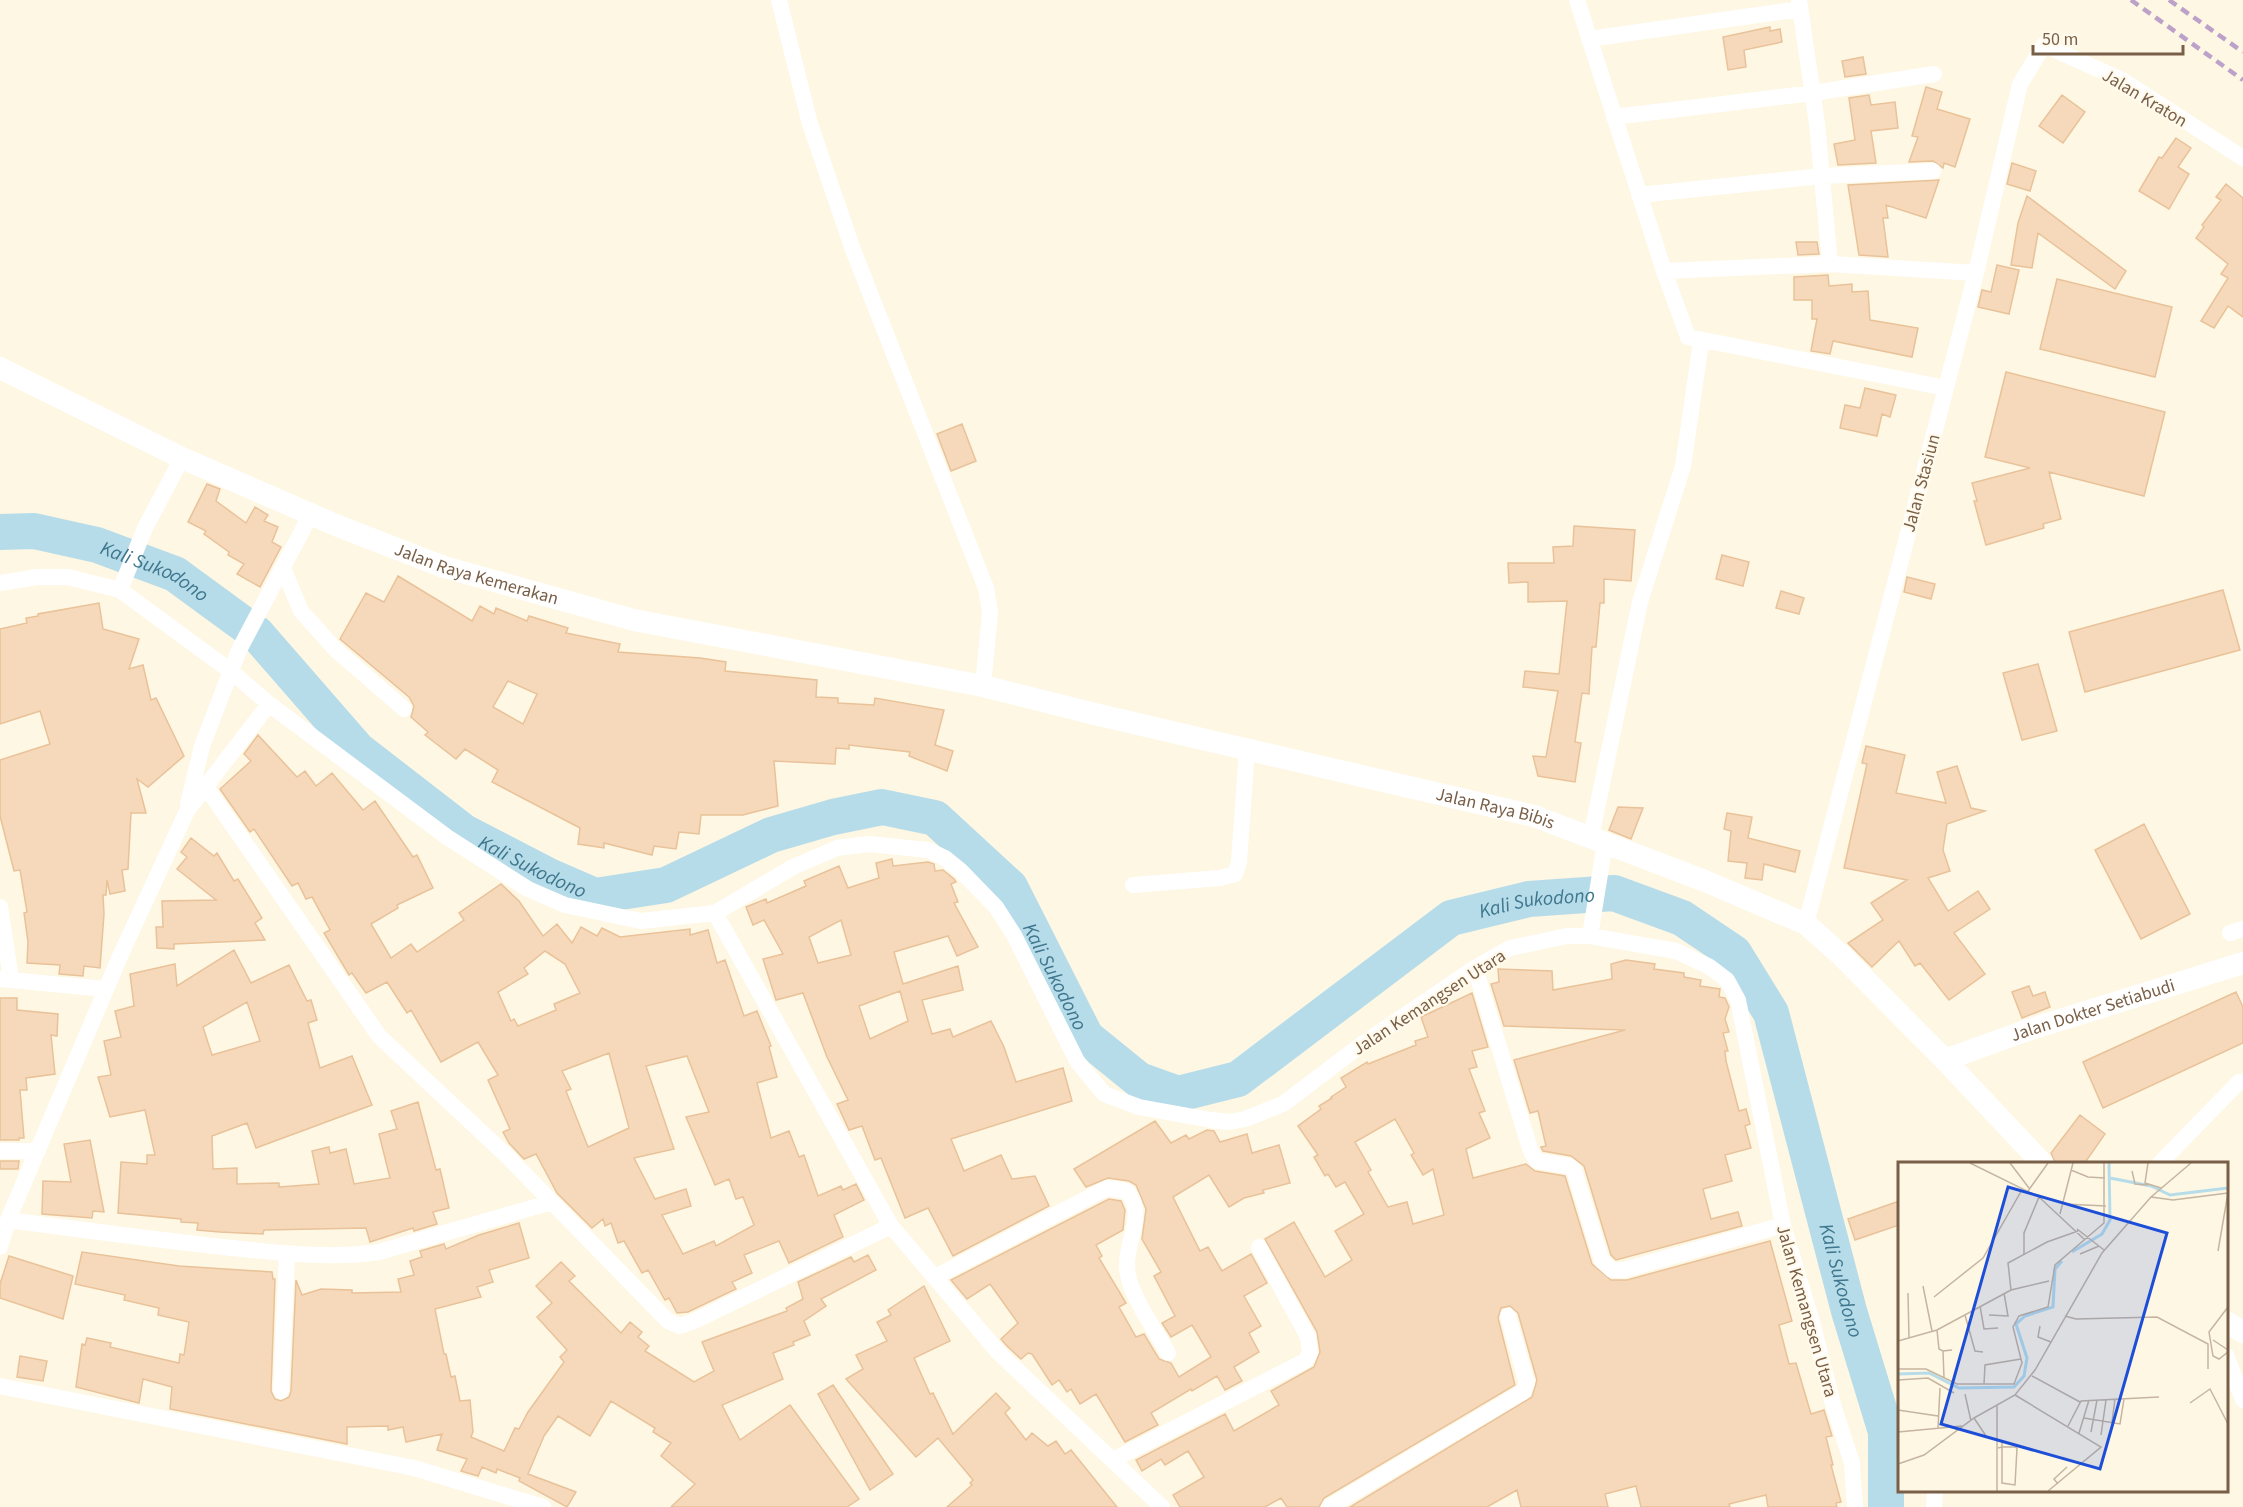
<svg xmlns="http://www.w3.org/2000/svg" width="2243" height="1507" font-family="'Source Sans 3',sans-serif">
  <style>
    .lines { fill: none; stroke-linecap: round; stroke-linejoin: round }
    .river { stroke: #b7dce9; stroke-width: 36 }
    .building { fill: #f5d9ba; stroke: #e9c299; stroke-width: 1.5; fill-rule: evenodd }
    .street { stroke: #fff; stroke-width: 16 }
    .secondary { stroke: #fff; stroke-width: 22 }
    .rail { stroke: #bca1c9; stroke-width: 4.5; stroke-dasharray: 9 6; stroke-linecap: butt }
    .labels { text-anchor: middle; stroke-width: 4.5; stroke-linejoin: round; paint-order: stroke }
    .street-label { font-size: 18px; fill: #795f47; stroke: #fffaec }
    .water-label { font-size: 20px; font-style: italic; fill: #3f778e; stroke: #fffaec }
    .inset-river { fill: none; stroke: #b7dce9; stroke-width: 3 }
    .inset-road { fill: none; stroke: #c5b5a0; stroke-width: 1.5 }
    .view { fill: #1d4ed8; fill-opacity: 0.15; stroke: #1d4ed8; stroke-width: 3 }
    .inset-edge { fill: none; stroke: #795f47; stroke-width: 3 }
  </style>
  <rect width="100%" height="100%" fill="#fef7e4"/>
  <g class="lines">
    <path class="river" id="s1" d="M0,532l34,-1 63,14 78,29 82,60 101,116 106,82 85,44 46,20 71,-11 105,-50 62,-18 49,-10 53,11 75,69 76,150 53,43 39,14 60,-15 213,-161 78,-19 85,-6 68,25 52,35 37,60 78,298 37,121v75"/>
  </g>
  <path class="building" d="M1770,27v4l10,-2 2,13 -38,8 2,17 -18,3 -5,-33z
    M1863,57l3,17 -21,3 -3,-16z
    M1926,87l16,5 -5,17 33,10 -15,48 -11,-4 -1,5 -10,-7 -24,1 9,-25 -6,-1z
    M1869,95l2,10 24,-3 3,26 -27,3 5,32 -38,2 -4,-21 21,-4 -6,-42z
    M2062,95l23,17 -22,31 -24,-17z
    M2176,138l15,10 -13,19 11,7 -20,35 -30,-18 20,-34 3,1z
    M2012,163l24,8 -6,20 -23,-7z
    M1939,180l-13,38 -40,-13 2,13h-5l5,39 -29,-2 -11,-70z
    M2226,184l17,14v119l-15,-11 -14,22 -13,-7 27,-43 -7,-4 7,-10 -32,-26 8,-11 -2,-2 19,-25 -5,-3z
    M2027,196l99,75 -11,18 -77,-56 -6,35 -21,-3 7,-42z
    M1796,242h21l2,12 -21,1z
    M1997,265l22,5 -10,44 -31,-7 4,-17 9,2z
    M1828,275l1,11 23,-2v8l16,-1 2,29 48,8 -6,29 -79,-16 -3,13 -19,-3 6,-32h-5v-19h-18v-23z
    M2057,279l115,28 -17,70 -115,-28z
    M2006,372l159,40 -21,84 -95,-24 12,47 -18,5 1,4 -58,17 -12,-44h3l-5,-18 58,-15 -45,-11z
    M1865,388l31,7 -6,22 -8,-3 -5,22 -37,-8 5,-23 15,3z
    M962,424l14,37 -25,10 -14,-37z
    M207,484l13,5 -4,12 30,22 9,-16 13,8 -4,6 14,6 -6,15 9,5 -21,40 -23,-13 7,-10 -16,-9 1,-3 -25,-18 2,-3 -18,-9z
    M1574,526l61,4 -4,51 -27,-2v24h-4l-4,44h-4l-3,47 -7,-1 -7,49 6,1 -6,39 -37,-6 -5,-20 13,1 12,-66 -35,-4 2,-16 34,3 8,-73 -39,1v-20l-19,1 -1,-20h46l-1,-16 20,-1z
    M1722,555l27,7 -6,24 -27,-7z
    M398,576l74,45 8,-15 14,8 2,-6 31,13 2,-5 39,12 -2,5 54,11 -2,8 82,6 26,4 -1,9 92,9 -1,17 22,1v5l36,2 1,-7 69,12 -9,35 18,6 -6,20 -38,-15 1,-4 -61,-7v4l-13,-1 -1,16 -61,-3 4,45 -35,9h-42l-2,19 -20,-2 -3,17 -22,-3 -2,9 -48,-12v5l-26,-4 2,-16 -88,-46 6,-12 -33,-21 -9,10 -31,-24 3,-3 -17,-15 3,-11 -5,-9 -69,-58 26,-46 18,9zM508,681l29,13 -14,30 -30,-17z
    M1907,577l28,7 -4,15 -27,-7z
    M2223,590l17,60 -155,42 -16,-60z
    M1781,591l23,7 -5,16 -23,-6z
    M99,603l4,26 36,10 -10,30 14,-4 8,35 5,-2 28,58 -36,31 -11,-8 9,34h-15l-3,56 -6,1 3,21 -15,3 -3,-14 -1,15h-3l1,19 -4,54 -16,-2 -1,10 -24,-2 1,-9 -33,-2 1,-21 -4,-29 3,-1 -7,-42 -6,1 -14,-55v-56l50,-16 -10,-33 -40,13v-95l27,-6 -1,-5 12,-2v-2z
    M2038,664l19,67 -35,9 -19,-67z
    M258,735l39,42 8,-6 11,15 16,-13 31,37 12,-9 38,56 4,-2 16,33 -36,17 1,3 -27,16 20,34 20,-14 6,8 47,-32 -5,-7 42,-29 18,17 24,35 14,-12 15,19 9,-16 16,9 5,-8 18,9 70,-8v6l18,-5 9,33 8,-3 19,56 13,-5 14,35 -2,1 8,30 -20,6 14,55 18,-7 10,26 5,-2 14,41 23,-10 2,4 13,-6 8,16 -30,15 9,22 -54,26 -10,-22 -35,14 8,18 -20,9 4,7 -48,23 -11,1 -8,-15 -4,2 -17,-30 -6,3 -18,-32 -6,2 -7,-20 -6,3 -2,-7 -11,9 -35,-35 -21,-39 -12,5 -15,-16 -6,-11 7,-3 -22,-49 10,-5 -20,-33 -37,20 -30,-52 -4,3 -20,-31 -21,11 -14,-20 -3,2 -25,-42 6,-3 -18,-33 -6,2 -8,-16 -6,3 -38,-57 -4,3 -30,-43 31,-28 -7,-7zM545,951l20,13 15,29 -26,11 2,6 -38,16 -4,-7 -3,2 -13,-29 30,-18 -4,-6zM609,1053l20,75 -41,19 -22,-56 5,-2 -9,-18zM687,1056l22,56 -23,5 29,68 14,-6 7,20 7,-2 11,28 -38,21 -2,-5 -31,13 -21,-39 29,-9 -5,-17 -31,10 -21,-41 40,-9 -28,-83z
    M1866,746l39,9 -9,38 50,10 -9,-31 20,-6 14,42 14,3 -38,13 -4,26 7,21 -22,7 20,33 30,-20 12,18 -36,24 31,41 -36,26 -29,-37 -5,3 -16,-25 -27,26 -24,-24 35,-23 -12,-17 36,-23 -63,-12 23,-104 -5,-1z
    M1618,807l25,1 -12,31 -22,-9z
    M1727,813l25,4 -4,21 52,13 -5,21 -31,-8 -2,16 -17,-2 2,-15 -19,-2 3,-30 -7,-2z
    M2144,824l46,90 -49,25 -46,-89z
    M191,838l23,18 3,-3 17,28 4,-2 24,39 -7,5 10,17 -91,4v5l-17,-1 -1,-21h7l-1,-26 54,-1 -39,-31 10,-12 -6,-5z
    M892,859l1,7 35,-4 6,2 1,7 8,-1 11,9 2,3 -5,2 7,18 -4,1 24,44 -21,9 -9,-20 -54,16 9,32 55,-18 5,24 -41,10 10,34 18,-5 3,8 38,-16 13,26 12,35 47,-14 9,33 -121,38 13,32 37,-16 11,24 23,-3 14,30 -96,50 -25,-48 -23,10 -24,-60 -6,2 -13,-34 -13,4 -12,-26 11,-4 -21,-43 -24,-64 -27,7 -13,-41 20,-5 -19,-34 -11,5 -7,-18 20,-8 1,4 39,-17 -2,-5 35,-15 9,22 31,-10 -3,-15zM841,920l10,35 -33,8 -9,-26zM900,991l8,30 -38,18 -11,-33z
    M234,950l17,33 38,-18 18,36 4,-1 6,20 -9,3 12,45 32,-12 20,49 -116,43 -9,-25 -35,13 1,33 24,-1v16l42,-1v4l40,-3 -7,-33 17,-4 1,6 16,-4 8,35 36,-6 -11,-44 18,-5 -6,-18 27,-9 18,68 4,-1 9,39 -16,4 4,12 -23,7 -1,-3 -43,14 -4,-14 -102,2 -1,4 -43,-2 -23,-2 1,-7 -17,-1v-3l-63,-6 3,-51 26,2v-9h8l-10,-45 -35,7 -12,-40 13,-2 -7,-34 17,-4 -6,-26 19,-5 -4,-32 45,-10 2,22zM247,1002l13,39 -48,14 -9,-28z
    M1626,960l29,4 -1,5 30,4v4l17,3 -1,6 20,3 -1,8 6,1 4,9 -4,12 4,13 -6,1 5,18h-3l1,10 13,50 7,-2 4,15 -5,2 6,22 -26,7 7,26 -29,8 8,30 27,-7 4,14 -126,34 -5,-5 -27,-89 -13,-10 -28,-5 -2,-4 5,-1 -8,-35 -8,2 -16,-53 111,-30 -121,-4 -13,-42 8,-2 -1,-13 54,2 1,19 59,-11 -1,-15z
    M2029,986l4,10 12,-4 5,15 -28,11 -10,-26z
    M2236,992l7,15v36l-140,65 -20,-46z
    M1472,993l16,54 -16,4 5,16 -8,2 16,42 -6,2 11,25 -24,11 7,29 53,-14 9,7 30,5 27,88 19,16h16l143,-39 22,80 -13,4 10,39 7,-1 15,51 13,-4 8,26 -6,1 7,28h-2l10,37 -5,1 1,4h-69l-2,-12 -37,9 1,3h-89l-5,-21 -31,8 3,13h-87l-4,-17 -30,17h-137l182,-110 5,-17 -19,-67 -8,-7 -9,2 -3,10 17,67 -191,113 -5,9h-32l-6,-9 -16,9h-85l-7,-12 31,-18 -16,-26 -23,14 -4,-6 -19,12 -6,-11 89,-46 9,17 45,-26 -8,-14 43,-24 6,-15 -3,-20 -52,-93 29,-17 31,55 27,-17 -17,-29 29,-17 -19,-32 -9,5 -8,-13 -3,2 -11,-19 4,-2 -20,-29 23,-17 -2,-3 13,-8 -1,-1 15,-10 -5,-9 26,-16 1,2 48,-19 -1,-4 13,-4 -7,-20zM1395,1119l19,34 -3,2 12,20 10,-6 11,46 -31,9 -6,-22 -19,5 -20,-35 3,-2 -16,-28z
    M0,998h17v12l41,4 -1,22 -6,-1 4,39 -29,4 1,12h-7l4,48h-5v2h-19z
    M2080,1115l25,19 -21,30h-28l-5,-11z
    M1155,1121l16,22 15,-8 3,4 18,-9 7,1 6,11 27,-8 5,19 27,-8 11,38 -27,7 1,3 -20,5 -15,9 -20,-32 -36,22 27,54 8,-4 14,24 29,-17 16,29 -23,13 17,30 -12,7 10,19 -25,15 8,14 -17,9 -8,-14 -25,15 -1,-2 -40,24 7,12 -33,17 -29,-48 -16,10 -9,-15 -4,3 -8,-12 -7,5 -20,-31 -4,-1 -7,6 -14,-13 -6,-7 17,-16 -28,-39 -23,15 -16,-19 158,-81 12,2 4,9 -2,20 -27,15 6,11 -3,2 27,45 -7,4 17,30 8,-3 15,25 12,4 8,14 32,-20 -19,-32 -21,12 -9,-14 13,-7 -21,-40 7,-4 -19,-33 4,-30 -10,-24 -7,-4 -21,-3 -22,9 -12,-18z
    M90,1140l14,72 -11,-1 -1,7 -50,-4 1,-33 28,1 -7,-38z
    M0,1161h19l-1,8h-18z
    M1899,1201v24l-44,15 -7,-21z
    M519,1223l10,35 -40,12 4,12 -16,5 4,10 -46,12 9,45h2l5,23 4,-1 5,25 10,-1 3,32 -2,5 33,14 11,-23 4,1 9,-17 36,-50 -4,-5 7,-7 -30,-33 15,-14 -16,-17 25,-24 14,14 -6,5 52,52 9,-11 12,10 -4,5 11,9 -4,5 49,31 20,-11 -12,-29 85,-31 -1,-3 17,-9 -5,-17 53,-25 3,5 14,-7 8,15 -55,29 5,7 -22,15 6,14 -17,7 1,3 -21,8 10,26 -61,26 18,35 50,-35 69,94 -12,8h-176l24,-23 -34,-28 10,-13 -18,-11 2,-4 -44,-27 -21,35 -32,-20 -14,20 -16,38 48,18 -9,15 -48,-26 1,-3 -23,-9 -1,4 -14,-6 -4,9 -17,-5 6,-12 -30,-9 5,-16 -36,8 -3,-15 -15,3v-4l-41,1v17l-177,-35 2,-22 -29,-8 -4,24 -63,-16 6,-43 3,1 2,-7 24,5 -1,4 69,16 1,-9 4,1 5,-33 -31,-7 1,-7 -35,-8 1,-5 -50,-11 7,-32 97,14 93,6 1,7h2l-4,112 4,8 6,2 8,-4 2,-6 5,-111 6,15 19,-6 31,1v3l49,-1 -3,-13 16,-4 -4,-14 12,-4 -2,-6 24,-7 2,5 33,-14z
    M9,1256l64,20 -10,43 -63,-21v-14z
    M924,1286l26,55 -36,17 16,36 3,-1 20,41 43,-41 14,15 -5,5 21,27 6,-7 16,13 8,-5 9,13 6,-4 46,57h-170l25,-22 -2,-2 3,-3 -35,-42 -22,19 -70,-78 17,-10 -7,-14 31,-14 -10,-19 14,-7 -3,-5z
    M20,1356l27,5 -4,20 -26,-4z
    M833,1385l60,89 -23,16 -52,-96z"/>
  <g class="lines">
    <path class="street" d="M779,0l31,124 43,126 133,338 4,24 -7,74
      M1577,0l87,271 24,66 258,51
      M1799,0l18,124 13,140
      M1589,39l211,-30
      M1614,117l199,-24 121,-19
      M1639,195l183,-19 111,-5
      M1664,271l166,-7 146,9
      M283,568l18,43 34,38 69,60
      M0,583l37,-6h31l52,13 112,82 37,32 178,133 81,52 37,16 76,16 74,-8 78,-46 44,-19 32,-4 59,6 17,8 16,13 35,36 18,28 63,126 27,33 35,13 72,13 18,2 16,-3 38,-15 78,-59 114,-77 35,-20 57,-12h23l86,15 34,16 17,13 11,20 45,225 29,97 22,86 18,55 3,44
      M120,590l25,-62 37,-70
      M206,787l173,249 129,121 160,164 12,5 12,-4 199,-96
      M188,804l14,-58 37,-96 72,-136
      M1591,837l49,-235 43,-136 18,-124
      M1133,885l87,-7 15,-4 4,-12 8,-113
      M0,907l11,72
      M715,913l176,313 108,127 163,154
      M1806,924l170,-651 44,-189 24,-39 78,35 121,78
      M2230,933l13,-4
      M1590,936l15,-93
      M1475,968l56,184 6,9 32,5 5,4 28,91 10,9h12l159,-45
      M0,979l105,10
      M0,1151h38
      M2159,1164l80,-82
      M8,1220c75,10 149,20 224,28 49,5 98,11 147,4l173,-50
      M0,1247l8,-27 113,-266 66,-143 82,-107
      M935,1277l172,-89 20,3c20,23 -2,50 0,77 2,27 28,61 41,85
      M2226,1355l17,45
      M0,1386l414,82 129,39
      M281,1391l6,-137
      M1113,1460l192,-99 5,-8 -2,-16 -49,-90
      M1329,1507l194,-115 4,-9 -19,-67
      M1934,1507l1,-17"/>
    <g class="secondary">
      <path id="s2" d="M0,368l182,90 156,68 106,41 190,53 349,66 116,29 435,101 171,65 101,43 35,31 104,105 98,104"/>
      <path id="s3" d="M1945,1060l80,-29 218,-68"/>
      <path d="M2226,1322l17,10"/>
    </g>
    <path class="rail" d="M2131,0l112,80
      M2169,0l74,52"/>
  </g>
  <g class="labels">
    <g class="street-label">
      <text transform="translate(2145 98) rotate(31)" y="6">Jalan Kraton</text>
      <text transform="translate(1921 483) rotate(-75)" y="6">Jalan Stasiun</text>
      <text dy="6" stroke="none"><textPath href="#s2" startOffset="520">Jalan Raya Kemerakan</textPath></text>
      <text dy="6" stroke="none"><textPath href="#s2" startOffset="1566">Jalan Raya Bibis</textPath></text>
      <text transform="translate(1429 1002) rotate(-33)" y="6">Jalan Kemangsen Utara</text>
      <text dy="6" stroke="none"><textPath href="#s3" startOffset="156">Jalan Dokter Setiabudi</textPath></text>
      <text transform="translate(1807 1311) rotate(74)" y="6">Jalan Kemangsen Utara</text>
    </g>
    <g class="water-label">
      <text dy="7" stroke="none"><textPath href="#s1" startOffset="162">Kali Sukodono</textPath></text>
      <text dy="7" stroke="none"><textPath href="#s1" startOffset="648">Kali Sukodono</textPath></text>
      <text dy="7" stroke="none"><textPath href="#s1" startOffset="1870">Kali Sukodono</textPath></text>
      <text dy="7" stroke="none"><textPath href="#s1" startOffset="1276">Kali Sukodono</textPath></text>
      <text dy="7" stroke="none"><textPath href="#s1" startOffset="2430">Kali Sukodono</textPath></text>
    </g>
  </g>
  <g transform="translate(1898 1162)">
    <rect width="330" height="330" fill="#fef7e4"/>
    <path class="inset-river" d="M212,16l41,8 19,9 58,-7M174,90l30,-18 8,-14 -1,-57M0,212l31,-1 30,15 55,-1 10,-11 3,-18 -11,-34 9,-8 28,-9 2,-38 7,-8"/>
    <path class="inset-road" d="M72,1l69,34 46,43M112,1l19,25M250,1l-3,20 16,5M173,8l17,7 17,1M234,9l3,13 13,1M130,29l20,-28M253,35l22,3 55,-7M166,42l42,2M162,52l13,-51M179,67l27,21M320,89l10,-58M182,92l19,-8M126,93v-22l15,-36M25,124l9,45M113,128l-3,-27 39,-21 31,-11M10,131l1,45M36,135l49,-39 40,-70M82,144l4,23 14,-1M330,145l-19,25 4,24 6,3 9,-7M67,153l10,36 8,1M91,153l19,1 -4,-23M167,154l11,3 81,-2 51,27v25M142,164l-2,11 13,5M39,168l2,19 4,2M315,178l15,10M0,179l39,-11 74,-40 38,-9M0,207h28l31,15h57l8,-21 -9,-36 6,-11 29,-9 7,-42 49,-42v-60M134,214l48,26M46,216l-1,-27 9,-1M0,218l30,-2 26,15M86,222l1,-19 36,-6M67,232l6,27M117,233l86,52 -53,44M292,241l20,-14 18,35M99,244v85M0,248l40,6M76,256l12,18M186,256l36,6 4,-25M214,260l3,-23M170,264l13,-25 78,-4M40,266l2,-40M0,270l64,-6M193,270l6,-32M181,271l10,-33M203,273l5,-35M100,286l4,-1h13l2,1 -2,37 -13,-2v-43M0,302l26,-9 50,-37 41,-23 20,-25 67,-117 49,-56 40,-34M160,322l-4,-5 13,-12"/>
    <path class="view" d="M110,25l159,46 -67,236 -159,-45z"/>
    <rect width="330" height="330" class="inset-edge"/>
  </g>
  <path d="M2033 45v9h150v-9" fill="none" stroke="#795f47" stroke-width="3"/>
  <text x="2042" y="45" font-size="18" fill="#795f47" stroke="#fffaec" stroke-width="4.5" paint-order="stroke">50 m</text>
</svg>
